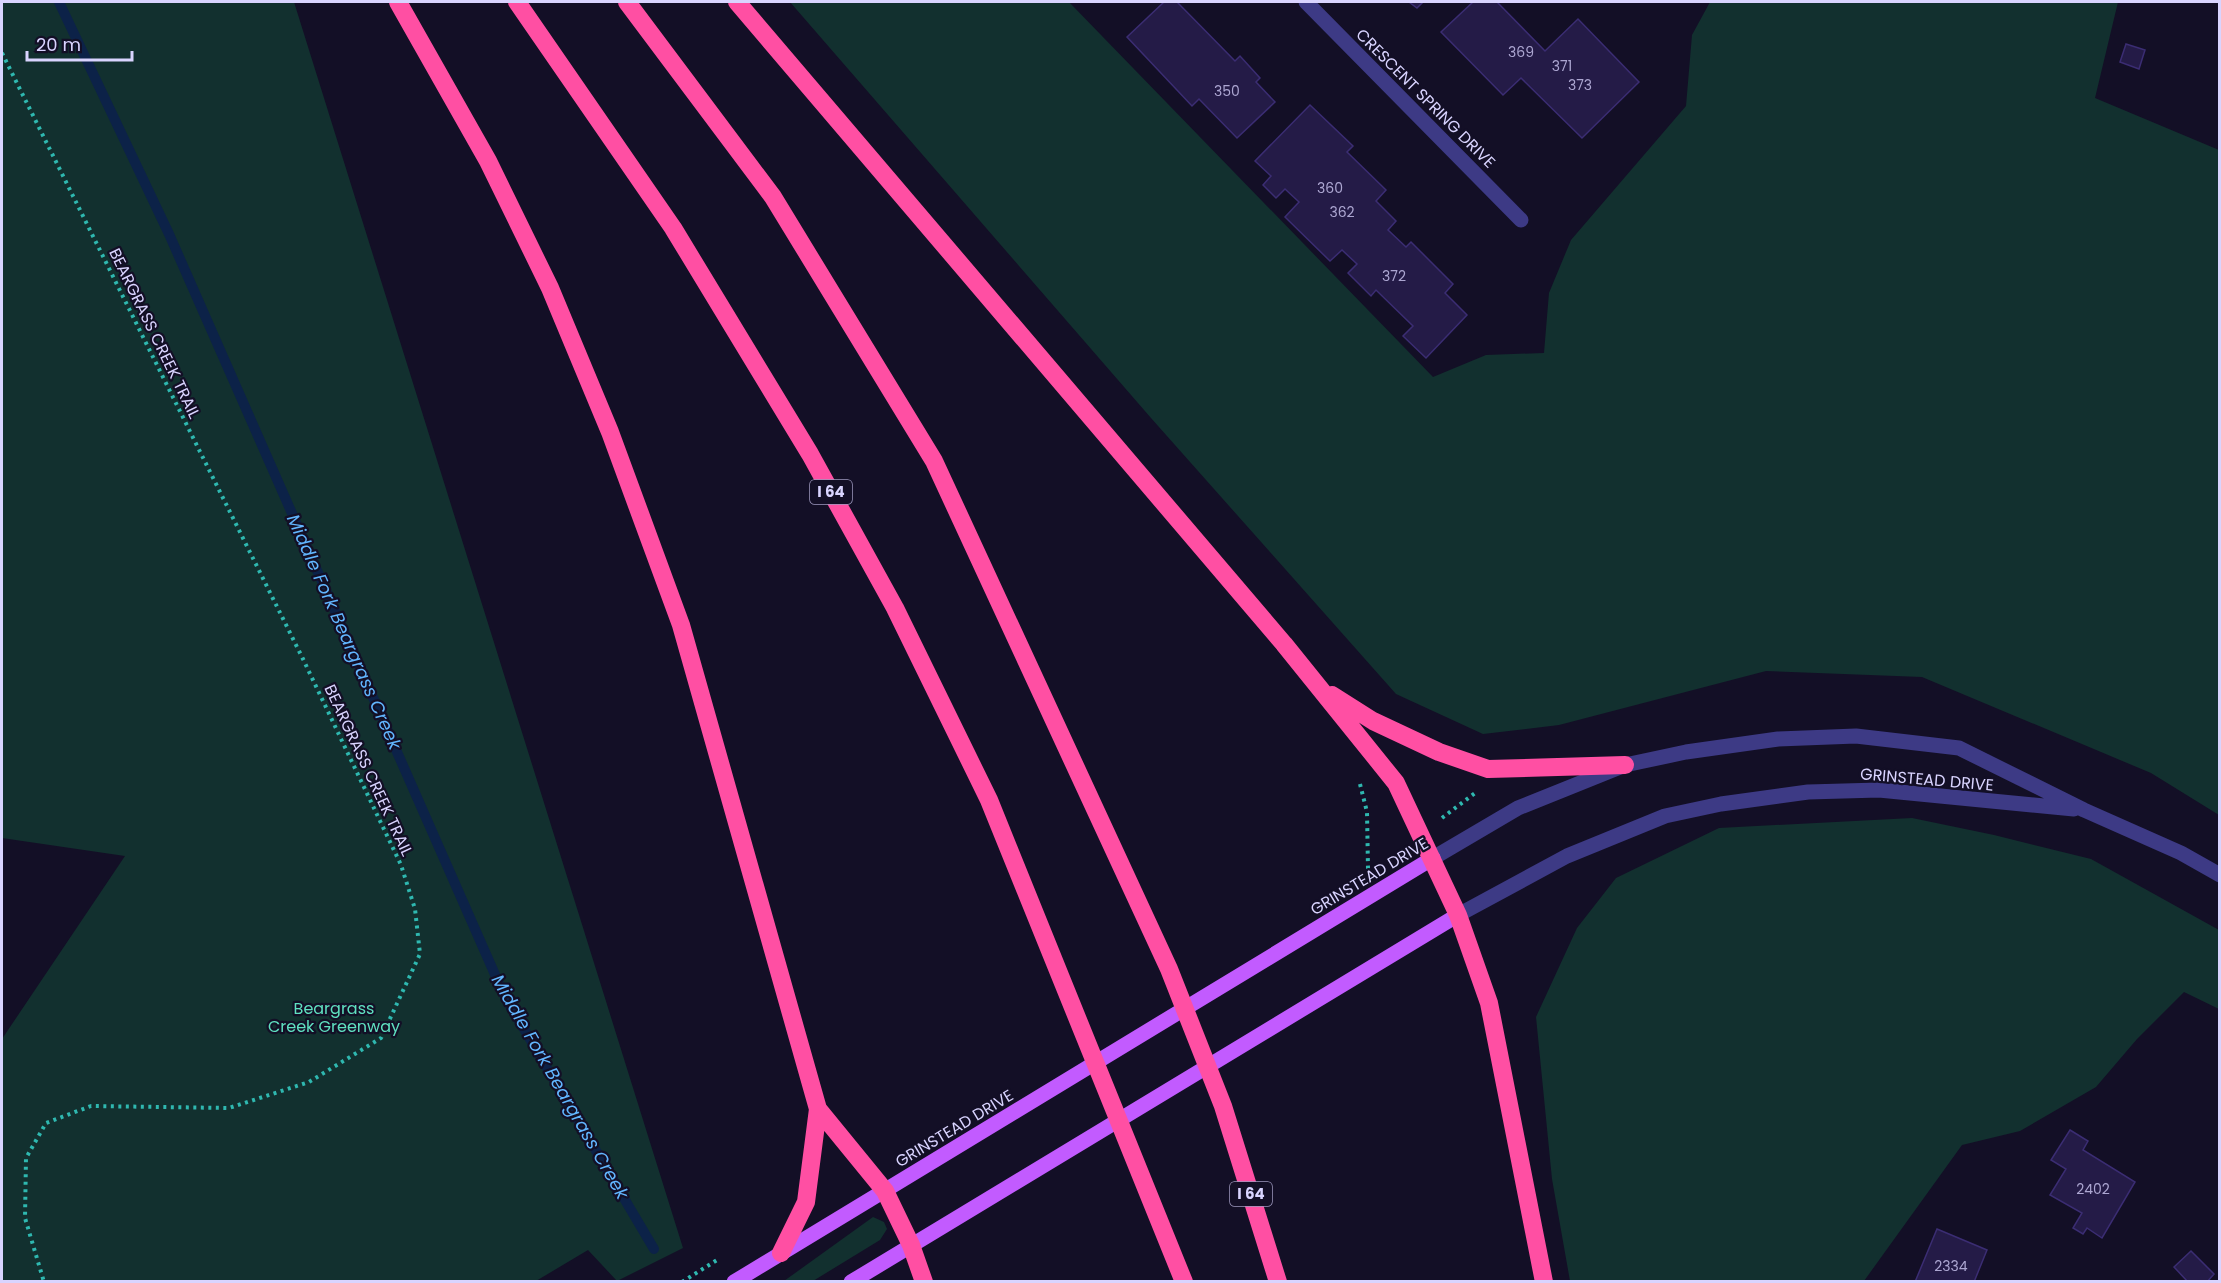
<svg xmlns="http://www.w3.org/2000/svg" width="2221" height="1283" font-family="Poppins,sans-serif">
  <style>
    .green { fill: #12302f }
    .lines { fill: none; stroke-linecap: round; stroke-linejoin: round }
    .stream { stroke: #0c2248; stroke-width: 10 }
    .building { fill: #241b47; stroke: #3b2d73; stroke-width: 1.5 }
    .path { stroke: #2fb8b0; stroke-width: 4; stroke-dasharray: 3 4.5; stroke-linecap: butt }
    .minor { stroke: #3d3a85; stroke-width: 15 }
    .major { stroke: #c25bff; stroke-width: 15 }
    .highway { stroke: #ff4fa3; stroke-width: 18 }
    .labels { text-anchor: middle; stroke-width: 4.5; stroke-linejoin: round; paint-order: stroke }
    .number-label { font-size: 14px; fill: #aca6d1 }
    .shield { fill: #130f26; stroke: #9e99be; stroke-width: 1.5 }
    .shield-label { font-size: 15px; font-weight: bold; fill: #d9d4ff }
    .street-label { font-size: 16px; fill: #d9d4ff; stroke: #130f26 }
    .park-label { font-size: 16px; fill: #5fe0c0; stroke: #130f26 }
    .water-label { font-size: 18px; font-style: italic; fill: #62b6ff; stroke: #130f26 }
  </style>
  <rect width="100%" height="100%" fill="#130f26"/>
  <path class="green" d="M2,2h292l389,1246 -66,33 -29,-31 -52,31h-534v-242l123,-183 -123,-18z
    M790,2h279l364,375 53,-22 58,-2 5,-60 22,-53 115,-134 6,-71 18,-33h408l-23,96 124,52v665l-68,-42 -229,-96 -156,-6 -207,54 -76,9 -87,-40 -245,-276z
    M1912,818l82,17 97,24 128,71v79l-35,-17 -47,47 -41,48 -76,44 -58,14 -98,136h-294l-18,-102 -16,-162 41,-89 39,-50 103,-50z
    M873,1217l11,5 3,7 -7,11 -67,41h-29z"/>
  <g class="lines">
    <path class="stream" d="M59,2l110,232 335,761 150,254"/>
  </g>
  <path class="building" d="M1164,2h13l58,59 5,-5 20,22 -4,4 19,20 -38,36 -38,-39 -7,7 -65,-69z
    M1409,2h14l-6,6z
    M1473,2h24l48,49 33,-32 61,63 -57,56 -61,-60 -18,17 -62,-63z
    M2126,44l19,6 -6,19 -19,-7z
    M1310,105l43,41 -6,6 39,38 -10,11 20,20 -8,9 18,17 5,-5 42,42 -8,9 22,22 -41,43 -23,-22 10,-10 -37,-36 -5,6 -23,-23 9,-9 -15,-14 -12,11 -45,-44 14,-15 -14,-13 -9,9 -13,-13 8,-9 -16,-15z
    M2070,1130l18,11 -5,9 52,32 -33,56 -15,-10 -4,6 -10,-6 9,-15 -32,-18 16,-26 -15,-9z
    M1937,1229l50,21 -13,32h-59z
    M2191,1251l23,23 -7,8h-19l-14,-15z"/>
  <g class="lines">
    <path class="path" d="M2,53l301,606 98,206 14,44 5,45 -39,84 -72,44 -80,26 -138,-2 -45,17 -20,35 -1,60 19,64
      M1360,784l7,28 1,57
      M1442,818l33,-25
      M682,1282l35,-22"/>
    <path class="minor" d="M1306,2l215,218
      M1433,858l85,-50 107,-43 61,-13 92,-13 78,-3 103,12 125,62 97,43 39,22
      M1458,915l109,-59 98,-40 56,-12 87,-12 71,-2 195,19"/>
    <path class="major" d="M734,1282l699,-424
      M851,1282l607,-367"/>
    <path class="highway" d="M398,2l90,159 62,127 60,144 71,193 137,484 67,82 26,54 13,37
      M517,2l156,226 137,226 85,154 94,192 195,482
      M627,2l146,195 161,264 235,508 54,137 55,176
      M737,2l547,642 112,139 62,132 31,88 55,279
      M1332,695l41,26 66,31 49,17 137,-4
      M781,1253l25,-51 12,-93"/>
  </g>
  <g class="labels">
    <g class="number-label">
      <text x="1521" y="57">369</text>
      <text x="1562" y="71">371</text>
      <text x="1580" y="90">373</text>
      <text x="1227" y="96">350</text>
      <text x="1330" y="193">360</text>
      <text x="1342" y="217">362</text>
      <text x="1394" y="281">372</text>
      <text x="2093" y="1194">2402</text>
      <text x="1951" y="1271">2334</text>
    </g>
    <g class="shield">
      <rect x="810" y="480" width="42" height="24" rx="4.5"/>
      <rect x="1230" y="1182" width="42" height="24" rx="4.5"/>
    </g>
    <g class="shield-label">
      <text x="831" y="497">I 64</text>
      <text x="1251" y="1199">I 64</text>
    </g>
    <g class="street-label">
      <text transform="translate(1426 98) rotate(45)" y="6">CRESCENT SPRING DRIVE</text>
      <text transform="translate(155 333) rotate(64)" y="6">BEARGRASS CREEK TRAIL</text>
      <text transform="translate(369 770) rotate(65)" y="6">BEARGRASS CREEK TRAIL</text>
      <text transform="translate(1927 779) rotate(5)" y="6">GRINSTEAD DRIVE</text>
      <text transform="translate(1369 876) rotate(-31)" y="6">GRINSTEAD DRIVE</text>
      <text transform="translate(954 1128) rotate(-31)" y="6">GRINSTEAD DRIVE</text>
    </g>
    <g class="park-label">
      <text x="334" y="1014">Beargrass<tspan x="334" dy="18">Creek Greenway</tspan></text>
    </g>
    <g class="water-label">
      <text transform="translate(344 632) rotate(66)" y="6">Middle Fork Beargrass Creek</text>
      <text transform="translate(560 1087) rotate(60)" y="6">Middle Fork Beargrass Creek</text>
    </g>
  </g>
  <rect width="2221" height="1283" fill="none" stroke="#d9d4ff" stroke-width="6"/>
  <path d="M27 51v9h105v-9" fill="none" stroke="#d9d4ff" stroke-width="3"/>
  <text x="36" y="51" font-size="18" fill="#d9d4ff" stroke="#130f26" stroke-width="4.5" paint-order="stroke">20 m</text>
</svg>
